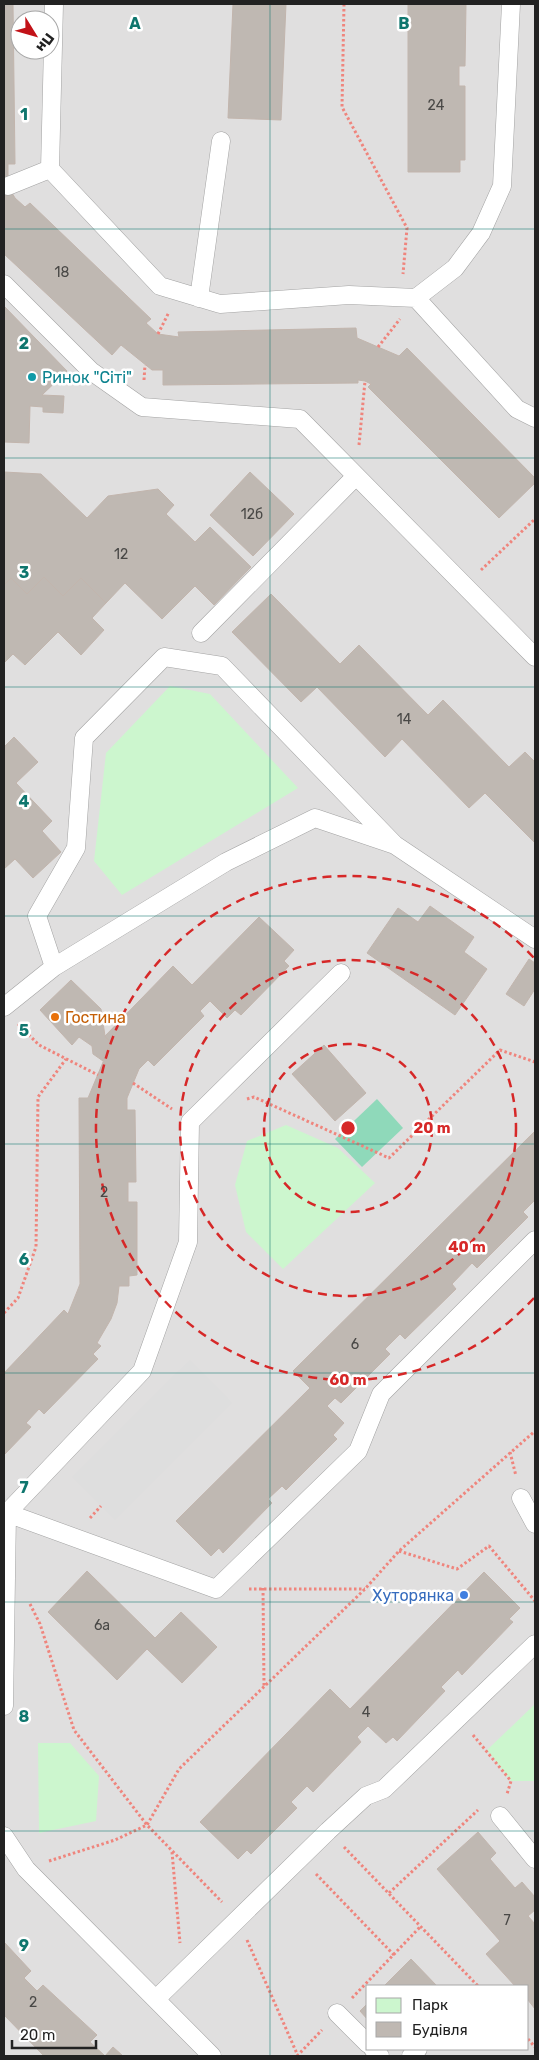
<svg xmlns="http://www.w3.org/2000/svg" width="539" height="2060" font-family="Rubik,sans-serif">
  <style>
    .residential { fill: #e0dfdf; fill-rule: evenodd }
    .park { fill: #ccf6ce }
    .pitch { fill: #8fd9ba }
    .parking { fill: #dedede }
    .building { fill: #bfb8b2; stroke: #c2b5ad }
    .lines { fill: none; stroke-linecap: round; stroke-linejoin: round }
    .lane-casing { stroke: #a3a3a3; stroke-width: 19 }
    .path { stroke: #ef857d; stroke-width: 3; stroke-dasharray: 2.5 2.5; stroke-linecap: butt }
    .lane { stroke: #fff; stroke-width: 18 }
    .grid { fill: none; stroke: #0f766e; stroke-width: 1; stroke-opacity: 0.55 }
    .ring { fill: none; stroke: #d62828; stroke-width: 2.5; stroke-dasharray: 9 6 }
    .culture-dot { fill: #0f9aa8; stroke: #fff; stroke-width: 2 }
    .food-dot { fill: #e8710a; stroke: #fff; stroke-width: 2 }
    .shop-dot { fill: #3f7fe0; stroke: #fff; stroke-width: 2 }
    .labels { text-anchor: middle; stroke-width: 5; stroke-linejoin: round; paint-order: stroke }
    .number-label { font-size: 14px; fill: #494846 }
    .culture-label { font-size: 16px; fill: #0d838f; stroke: #fff; text-anchor: start }
    .food-label { font-size: 16px; fill: #c56008; stroke: #fff; text-anchor: start }
    .shop-label { font-size: 16px; fill: #366cbe; stroke: #fff; text-anchor: end }
    .grid-label { font-size: 16px; text-anchor: middle; font-weight: bold; fill: #0f766e; stroke: #fff; stroke-width: 5; stroke-linejoin: round; paint-order: stroke }
    .centre { fill: #d62828; stroke: #fff; stroke-width: 2.5 }
    .ring-label { font-size: 15px; text-anchor: middle; font-weight: bold; fill: #d62828; stroke: #fff; stroke-width: 5; stroke-linejoin: round; paint-order: stroke }
  </style>
  <rect width="100%" height="100%" fill="#f1eeea"/>
  <path class="residential" d="M4,4h531v2052h-531zM20,20h30v30h-30zM368,1986h160v63h-160z"/>
  <path class="park" d="M170,686l40,8 88,94 -176,107 -28,-34 12,-108z
    M286,1125l52,23 37,35 -92,86 -37,-37 -11,-47 12,-44z
    M535,1704v77h-24l-24,-31z
    M38,1743h32l29,33 -3,45 -57,12z"/>
  <path class="pitch" d="M377,1099l26,29 -41,39 -27,-28z"/>
  <path class="parking" d="M190,1360l42,43 -117,117 -43,-43z"/>
  <path class="building" d="M4,4h9l2,160h-7v22l7,12 10,9 5,-4 121,116 -5,4 12,11 21,3 -1,-5 178,-4 1,10 42,18 8,-8 128,130v5l-36,35 -131,-131 3,-3 -6,-3 -7,-1v3l-195,2v-15h-11l-31,-25 -9,10 -108,-101z
    M233,4h53l-5,116 -53,-2z
    M408,4h58l-1,62h-6v20h6v74h-5v12h-52z
    M4,306l63,65 -25,24 22,1 -1,17 -20,-1v-5l-13,-1 -1,37 -25,-1z
    M4,472l37,2 46,44 21,-22 50,-7 16,16 -8,9 29,28 15,-15 41,40 -37,38 -19,-19 -33,33 -37,-36 -19,20 -25,-25 -18,18 -19,-19 -17,17 -16,-16 -7,7z
    M250,472l44,42 -41,42 -43,-41z
    M44,577l19,19 18,-18 25,25 -14,15 12,12 -23,25 -23,-23 -33,33 -12,-11 -9,9v-78l7,-7 16,16z
    M271,594l69,70 19,-19 69,70 15,-15 66,67 16,-15 10,10v81l-50,-50 -16,15 -67,-69 -17,18 -68,-70 -16,15 -69,-70z
    M14,737l24,25 -22,21 36,38 -10,10 19,21 -28,26 -18,-19 -11,10v-122z
    M430,906l44,31 -10,15 23,17 -32,46 -88,-62 31,-45 20,14z
    M259,917l35,33 -10,11 5,5 -48,49 -6,-5 -8,8 -17,-17 -10,10 4,5 -50,50 -6,-6 -9,9 -12,29v12h8l1,72h-8v20h9v73l-8,1v10h-10l-2,17 -6,16 -14,24 4,3 -8,8 5,5 -54,55 -5,-5 -13,14 5,4 -27,28v-82l60,-63 4,4 12,-30 -1,-186h9l23,-55 -6,-7 68,-70 19,19z
    M529,959l6,4v26l-11,17 -18,-12z
    M71,980l30,29 4,27 6,7 -8,18 -10,-7 -1,-8 -13,-9 -7,8 -32,-35z
    M324,1045l42,48 -31,28 -43,-47z
    M535,1131v69l-12,12 5,5 -51,51 -5,-5 -20,21 4,5 -51,50 -5,-5 -15,15 5,5 -49,49 -6,-5 -8,8 17,17 -11,12 4,4 -51,51 -4,-4 -14,13 4,4 -49,50 -4,-5 -8,8 -35,-35 134,-133 -17,-17z
    M87,1571l68,67 26,-26 36,35 -35,36 -35,-34 -30,31 -69,-68z
    M484,1572l36,36 -11,11 4,3 -51,53 -4,-5 -17,17 4,4 -48,50 -4,-4 -7,6 -18,-17 -11,11 4,5 -48,50 -6,-6 -16,16 6,6 -46,46 -4,-4 -9,9 -38,-37 130,-133 20,20z
    M478,1832l18,21 -6,6 25,29 7,-6 13,15v13l-7,6 7,8v85l-7,-9v-14h-13l-29,-32 14,-13 -63,-72z
    M4,1942l27,29 -7,7 13,13 6,-6 54,50 -7,7 15,14 8,-9 10,9h-79l-40,-41z
    M411,1959l26,27h-53z
    M368,2003v17l-8,-9z"/>
  <g class="lines">
    <g class="lane-casing">
      <path id="lane" d="M54,4l-4,165 110,117 60,18 129,-9 67,3 101,111 18,9
        M8,186l42,-17
        M4,284l87,87 51,36 158,12 235,238
        M199,298l22,-157
        M416,298l39,-30 26,-35 21,-47 9,-182
        M201,633l155,-157
        M54,967l-17,-51 39,-68 8,-110 80,-81 58,9 173,179
        M4,1007l50,-40 172,-105 89,-44 80,27 140,94
        M521,1498l14,26
        M4,1512l212,77 142,-138 23,-57 154,-154
        M4,1706l3,-193 135,-142 46,-129 2,-120 151,-149
        M500,1816l35,43
        M4,1836l22,33 186,187
        M157,1998l171,-167 38,-35 18,-7 151,-145
        M337,2013l31,31
        M373,2049l7,7
        M411,2056l7,-7"/>
    </g>
    <path class="path" d="M344,4l-2,103 65,121 -4,46
      M158,334l11,-22
      M378,347l22,-28
      M144,380l1,-15
      M359,445l6,-64
      M481,570l54,-51
      M18,1024l21,21 59,30
      M133,1083l39,26
      M247,1099l7,-2 135,61 111,-108 35,12
      M4,1313l14,-15 18,-51 2,-150 28,-38
      M510,1452l6,24
      M90,1518l11,-12
      M399,1551l58,18 32,-23 46,55
      M263,1588l1,98
      M249,1589h116
      M30,1604l10,20 34,106 73,95 75,77
      M473,1735l38,46 -4,13
      M344,1847l134,139
      M172,1852l8,91
      M49,1861l66,-21 32,-15 32,-56 186,-180 34,-38 136,-120
      M316,1874l78,81
      M389,1893l89,-83
      M247,1940l51,116
      M352,1998l69,-72
      M528,2039l7,8
      M297,2056l25,-26"/>
    <use href="#lane" class="lane"/>
  </g>
  <path class="grid" d="M270,4v2052M4,229h531M4,458h531M4,687h531M4,916h531M4,1144h531M4,1373h531M4,1602h531M4,1831h531"/>
  <g class="ring">
    <circle cx="348" cy="1128" r="84"/>
    <circle cx="348" cy="1128" r="168"/>
    <path d="M534 1298A252 252 0 1 1 534 958"/>
  </g>
  <circle class="culture-dot" cx="32" cy="377" r="5"/>
  <circle class="food-dot" cx="55" cy="1017" r="5"/>
  <circle class="shop-dot" cx="464" cy="1595" r="5"/>
  <g class="labels">
    <g class="number-label">
      <text x="436" y="110">24</text>
      <text x="62" y="277">18</text>
      <text x="252" y="519">12б</text>
      <text x="121" y="559">12</text>
      <text x="404" y="724">14</text>
      <text x="104" y="1197">2</text>
      <text x="355" y="1349">6</text>
      <text x="102" y="1630">6а</text>
      <text x="366" y="1717">4</text>
      <text x="507" y="1925">7</text>
      <text x="33" y="2007">2</text>
    </g>
    <g class="culture-label">
      <text x="42" y="383">Ринок "Сіті"</text>
    </g>
    <g class="food-label">
      <text x="65" y="1023">Гостина</text>
    </g>
    <g class="shop-label">
      <text x="454" y="1601">Хуторянка</text>
    </g>
  </g>
  <g class="grid-label">
    <text x="135" y="29">A</text>
    <text x="404" y="29">B</text>
    <text x="24" y="120">1</text>
    <text x="24" y="349">2</text>
    <text x="24" y="578">3</text>
    <text x="24" y="807">4</text>
    <text x="24" y="1036">5</text>
    <text x="24" y="1265">6</text>
    <text x="24" y="1493">7</text>
    <text x="24" y="1722">8</text>
    <text x="24" y="1951">9</text>
  </g>
  <circle cx="348" cy="1128" r="8" class="centre"/>
  <g class="ring-label">
    <text x="432" y="1133">20 m</text>
    <text x="467" y="1252">40 m</text>
    <text x="348" y="1385">60 m</text>
  </g>
  <rect width="539" height="2060" fill="none" stroke="#222222" stroke-width="10"/>
  <rect x="366" y="1985" width="162" height="65" fill="#ffffff" stroke="#a7a7a7"/>
  <rect x="376" y="1998" width="25" height="15" fill="#ccf6ce" stroke="#a7a7a7"/>
  <text x="412" y="2010" font-size="15" fill="#222222">Парк</text>
  <rect x="376" y="2022" width="25" height="15" fill="#bfb8b2" stroke="#a7a7a7"/>
  <text x="412" y="2035" font-size="15" fill="#222222">Будівля</text>
  <g transform="translate(35 35) rotate(127)"><circle r="24" fill="#ffffff" stroke="#a7a7a7"/>
  <path d="M0-4L9 19L0 12L-9 19Z" fill="#c21218"/>
  <text y="-8" font-size="14" font-weight="bold" text-anchor="middle" fill="#222222">Пн</text>
  </g>
  <path d="M12 2040v8h84v-8" fill="none" stroke="#222222" stroke-width="2.5"/>
  <text x="20" y="2040" font-size="15" fill="#222222" stroke="#ffffff" stroke-width="4" paint-order="stroke">20 m</text>
</svg>
